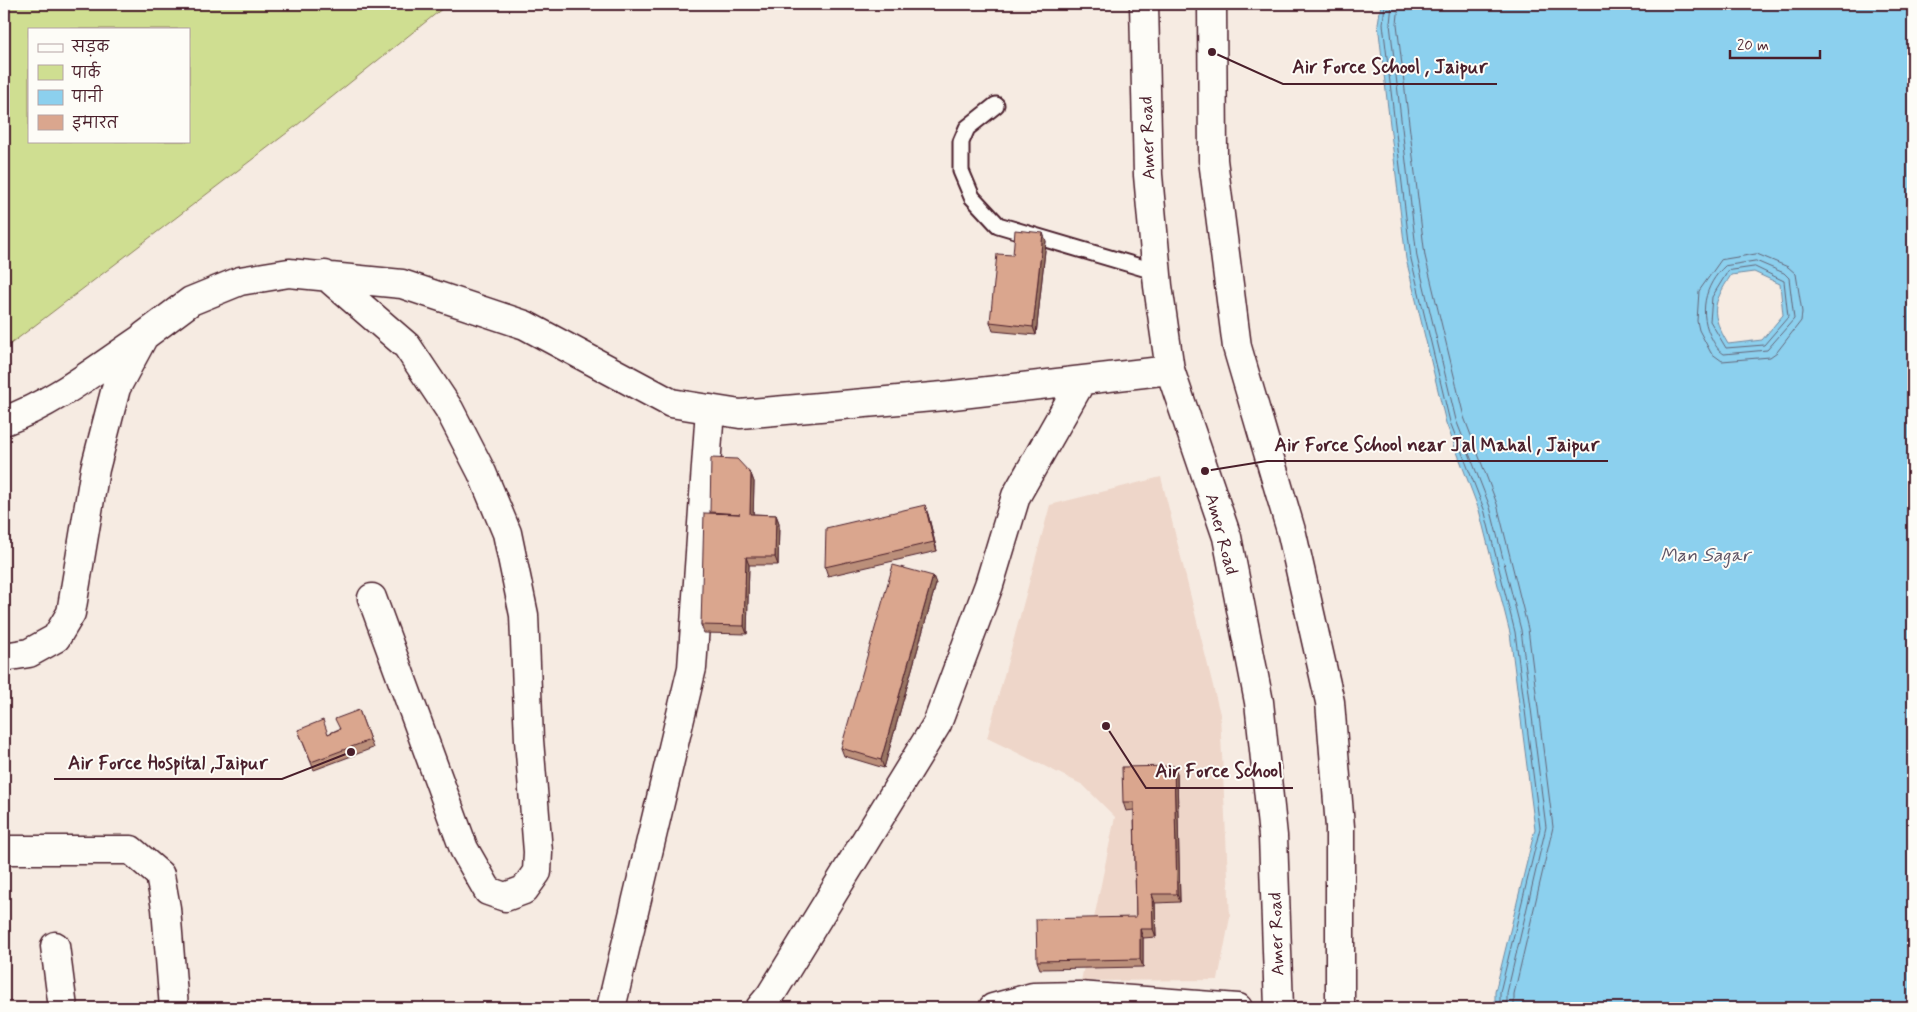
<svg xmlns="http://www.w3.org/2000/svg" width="1917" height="1012" font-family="Mynerve,'Playpen Sans Deva',sans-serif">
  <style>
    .built { fill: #eed6c9 }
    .green { fill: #cfde91; stroke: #8c7e5e; fill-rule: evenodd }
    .water { fill: #8cd0ee; stroke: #7289a0; fill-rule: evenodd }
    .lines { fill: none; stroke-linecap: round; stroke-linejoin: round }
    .shore { stroke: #646679; stroke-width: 1 }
    .lane-casing { stroke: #4a1f2b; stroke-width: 19 }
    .street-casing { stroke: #4a1f2b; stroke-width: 31 }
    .secondary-casing { stroke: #4a1f2b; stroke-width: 31 }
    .lane { stroke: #fdfcf7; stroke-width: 15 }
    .street { stroke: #fdfcf7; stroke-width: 28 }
    .secondary { stroke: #fdfcf7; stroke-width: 28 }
    .wall { fill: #bb8f7a; stroke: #4a1f2b }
    .shaded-wall { fill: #997463; stroke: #4a1f2b }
    .building { fill: #daa68e; stroke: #4a1f2b }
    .labels { text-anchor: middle; stroke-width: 4; stroke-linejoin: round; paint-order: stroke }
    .street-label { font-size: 18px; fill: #4a1f2b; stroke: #fdfcf7 }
    .water-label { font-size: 19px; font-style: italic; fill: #5e5466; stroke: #fdfcf7 }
    .leader { fill: none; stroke: #4a1f2b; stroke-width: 2 }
    .callout-dot { fill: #4a1f2b; stroke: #fdfcf7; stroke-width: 2 }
    .callout-label { font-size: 19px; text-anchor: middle; font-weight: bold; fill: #4a1f2b; stroke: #fdfcf7; stroke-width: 4; stroke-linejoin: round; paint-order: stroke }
  </style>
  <rect width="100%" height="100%" fill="#f6ebe2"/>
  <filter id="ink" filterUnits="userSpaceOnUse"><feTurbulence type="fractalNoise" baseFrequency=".02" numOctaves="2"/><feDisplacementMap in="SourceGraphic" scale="10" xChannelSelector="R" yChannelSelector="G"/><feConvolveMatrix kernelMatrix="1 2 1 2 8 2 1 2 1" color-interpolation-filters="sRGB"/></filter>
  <g filter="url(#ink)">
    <path class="built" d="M1161,477l59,237 10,203 -12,63 -137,1 34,-164 -32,-32 -96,-47 63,-233z"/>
    <path class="green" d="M4,4h444l-152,122 -292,223zM29,29h160v112h-160z"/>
    <path class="water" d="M1381,4h532v1004h-418v-16l40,-163 -25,-196 -31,-123 -33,-87 -40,-164 -28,-235zM1754,272l26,12 3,31 -21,25 -34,4c-18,-31 -16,-39 3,-69z"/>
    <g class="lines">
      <path class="shore" d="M1385,4l-2,20 28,235 39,163 34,87 31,123 25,196 -40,164v16
        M1392,4l-2,20 27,233 39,163 34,87 31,123 25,197 -39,166v15
        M1399,4l-2,20 28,232 39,161 33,87 31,125 25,198 -39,167v14
        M1757,254l31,13 8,7 6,38 -1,9 -24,31 -7,5 -48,4 -11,-8 -12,-23 -2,-9 2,-30 22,-31z
        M1756,261l28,12 5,5 5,41 -27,31 -43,4c-6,-4 -9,-9 -12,-15 -14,-25 -8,-54 13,-73z
        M1755,267l29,14 4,36 -24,28 -38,3 -16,-27 2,-24 16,-26z"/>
      <g class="lane-casing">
        <path id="lane" d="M996,105l-29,23 -6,14v29l11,26 26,28 159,47"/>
      </g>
      <g class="street-casing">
        <path id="street" d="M325,275l82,71 42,63 33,64 25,60 17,82 5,125 9,112 -1,20 -13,18 -19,7 -17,-6 -24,-42 -92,-251
          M4,421c49,-17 94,-53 137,-82
          M4,657l25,-4 27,-15 15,-25 24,-144 21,-81 28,-52 47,-35 49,-20 49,-8 113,11 123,41 146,78 69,11 204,-18 226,-26
          M4,850h127l29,25 6,33 8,100
          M55,946l8,62
          M611,1008l81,-340 18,-259
          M760,1008l10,-12 167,-272 52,-139 27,-89 66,-116
          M993,1008l40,-11 46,-1 159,12"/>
      </g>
      <g class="secondary-casing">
        <path id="secondary" d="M1144,4l4,171 10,111 12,84 57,167 32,165 14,134 6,172
          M1212,4l1,156 24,187 55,187 38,168 10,125v181"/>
      </g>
      <use href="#lane" class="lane"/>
      <use href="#street" class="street"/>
      <use href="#secondary" class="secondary"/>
    </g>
    <path class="wall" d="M1046,241l-10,94 -43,-4 -3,-9 23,-67z
      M751,474l3,8 -1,32 23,1 3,8 -1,42h-29l-2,69 -43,-1 -3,-8 9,-113z
      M928,514l9,37 -109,25 -3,-9z
      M933,576l3,8 -52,184 -40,-12 -3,-8z
      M359,710l14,38 -59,22 -16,-40 30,4 11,-5z
      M1177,774l3,128 -25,1 1,34 -13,1v29l-103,2 -3,-8 99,-44 -2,-107 -8,1 -3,-9z"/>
    <path class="shaded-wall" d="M1043,233l3,8 -10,94 -3,-8z
      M751,474l3,8 -1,40 -3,-8z
      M925,505l3,9 9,37 -3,-9z
      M776,515l3,8 -1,42 -3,-8z
      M746,557l3,8 -2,69 -3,-8z
      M933,576l3,8 -52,184 -3,-8z
      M1174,766l3,8 3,128 -3,-8z
      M1152,894l3,9 1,34 -3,-8z
      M1140,929l3,9v29l-3,-8z"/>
    <path class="building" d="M1015,230l28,3 -10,94 -43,-5 7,-68 16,1z
      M711,458l26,1 14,15 -1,40 26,1 -1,42h-29l-2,69 -43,-1 3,-112 36,1 -30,-2z
      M925,505l9,37 -109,25 1,-39z
      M893,565l40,11 -52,184 -40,-12z
      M359,710l11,30 -59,22 -13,-32 25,-10 5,14 12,-5 -5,-10z
      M1174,766l3,128h-25l1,35h-13v30l-103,2 -1,-42 100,-2 -2,-115h-11l-1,-35z"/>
  </g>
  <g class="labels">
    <g class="street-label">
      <text transform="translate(1147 138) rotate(-92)" y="6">Amer Road</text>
      <text transform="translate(1222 534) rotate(75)" y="6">Amer Road</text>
      <text transform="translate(1276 934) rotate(-92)" y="6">Amer Road</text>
    </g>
    <g class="water-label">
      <text x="1705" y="561">Man Sagar</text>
    </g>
  </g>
  <path class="leader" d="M1212 52L1283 84H1497M1205 471L1267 461H1608M351 752L282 779H54M1106 726L1146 788H1293"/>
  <g class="callout-dot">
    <circle cx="1212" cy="52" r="5"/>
    <circle cx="1205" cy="471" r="5"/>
    <circle cx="351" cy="752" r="5"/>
    <circle cx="1106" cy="726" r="5"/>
  </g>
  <g class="callout-label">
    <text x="1390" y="73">Air Force School , Jaipur</text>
    <text x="1437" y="451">Air Force School near Jal Mahal , Jaipur</text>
    <text x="168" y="769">Air Force Hospital ,Jaipur</text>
    <text x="1219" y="777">Air Force School</text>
  </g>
  <rect width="1917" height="1012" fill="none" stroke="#fdfcf7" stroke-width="20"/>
  <rect x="10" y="10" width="1897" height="992" fill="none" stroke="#4a1f2b" stroke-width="2" filter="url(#ink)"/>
  <rect x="28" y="28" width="162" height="115" fill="#fdfcf7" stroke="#b5a4a5"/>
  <rect x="38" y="44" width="25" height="8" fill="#fdfcf7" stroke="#b5a4a5"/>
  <text x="72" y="52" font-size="15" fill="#4a1f2b">सड़क</text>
  <rect x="38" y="65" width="25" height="15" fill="#cfde91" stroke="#b5a4a5"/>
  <text x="72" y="78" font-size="15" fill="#4a1f2b">पार्क</text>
  <rect x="38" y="90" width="25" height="15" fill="#8cd0ee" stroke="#b5a4a5"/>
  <text x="72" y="102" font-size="15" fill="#4a1f2b">पानी</text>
  <rect x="38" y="115" width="25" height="15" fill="#daa68e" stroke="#b5a4a5"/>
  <text x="72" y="128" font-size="15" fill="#4a1f2b">इमारत</text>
  <path d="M1730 50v8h90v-8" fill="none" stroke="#4a1f2b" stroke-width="2.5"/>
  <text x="1737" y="50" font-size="15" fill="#4a1f2b" stroke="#fdfcf7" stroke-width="4" paint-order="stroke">20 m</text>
</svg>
